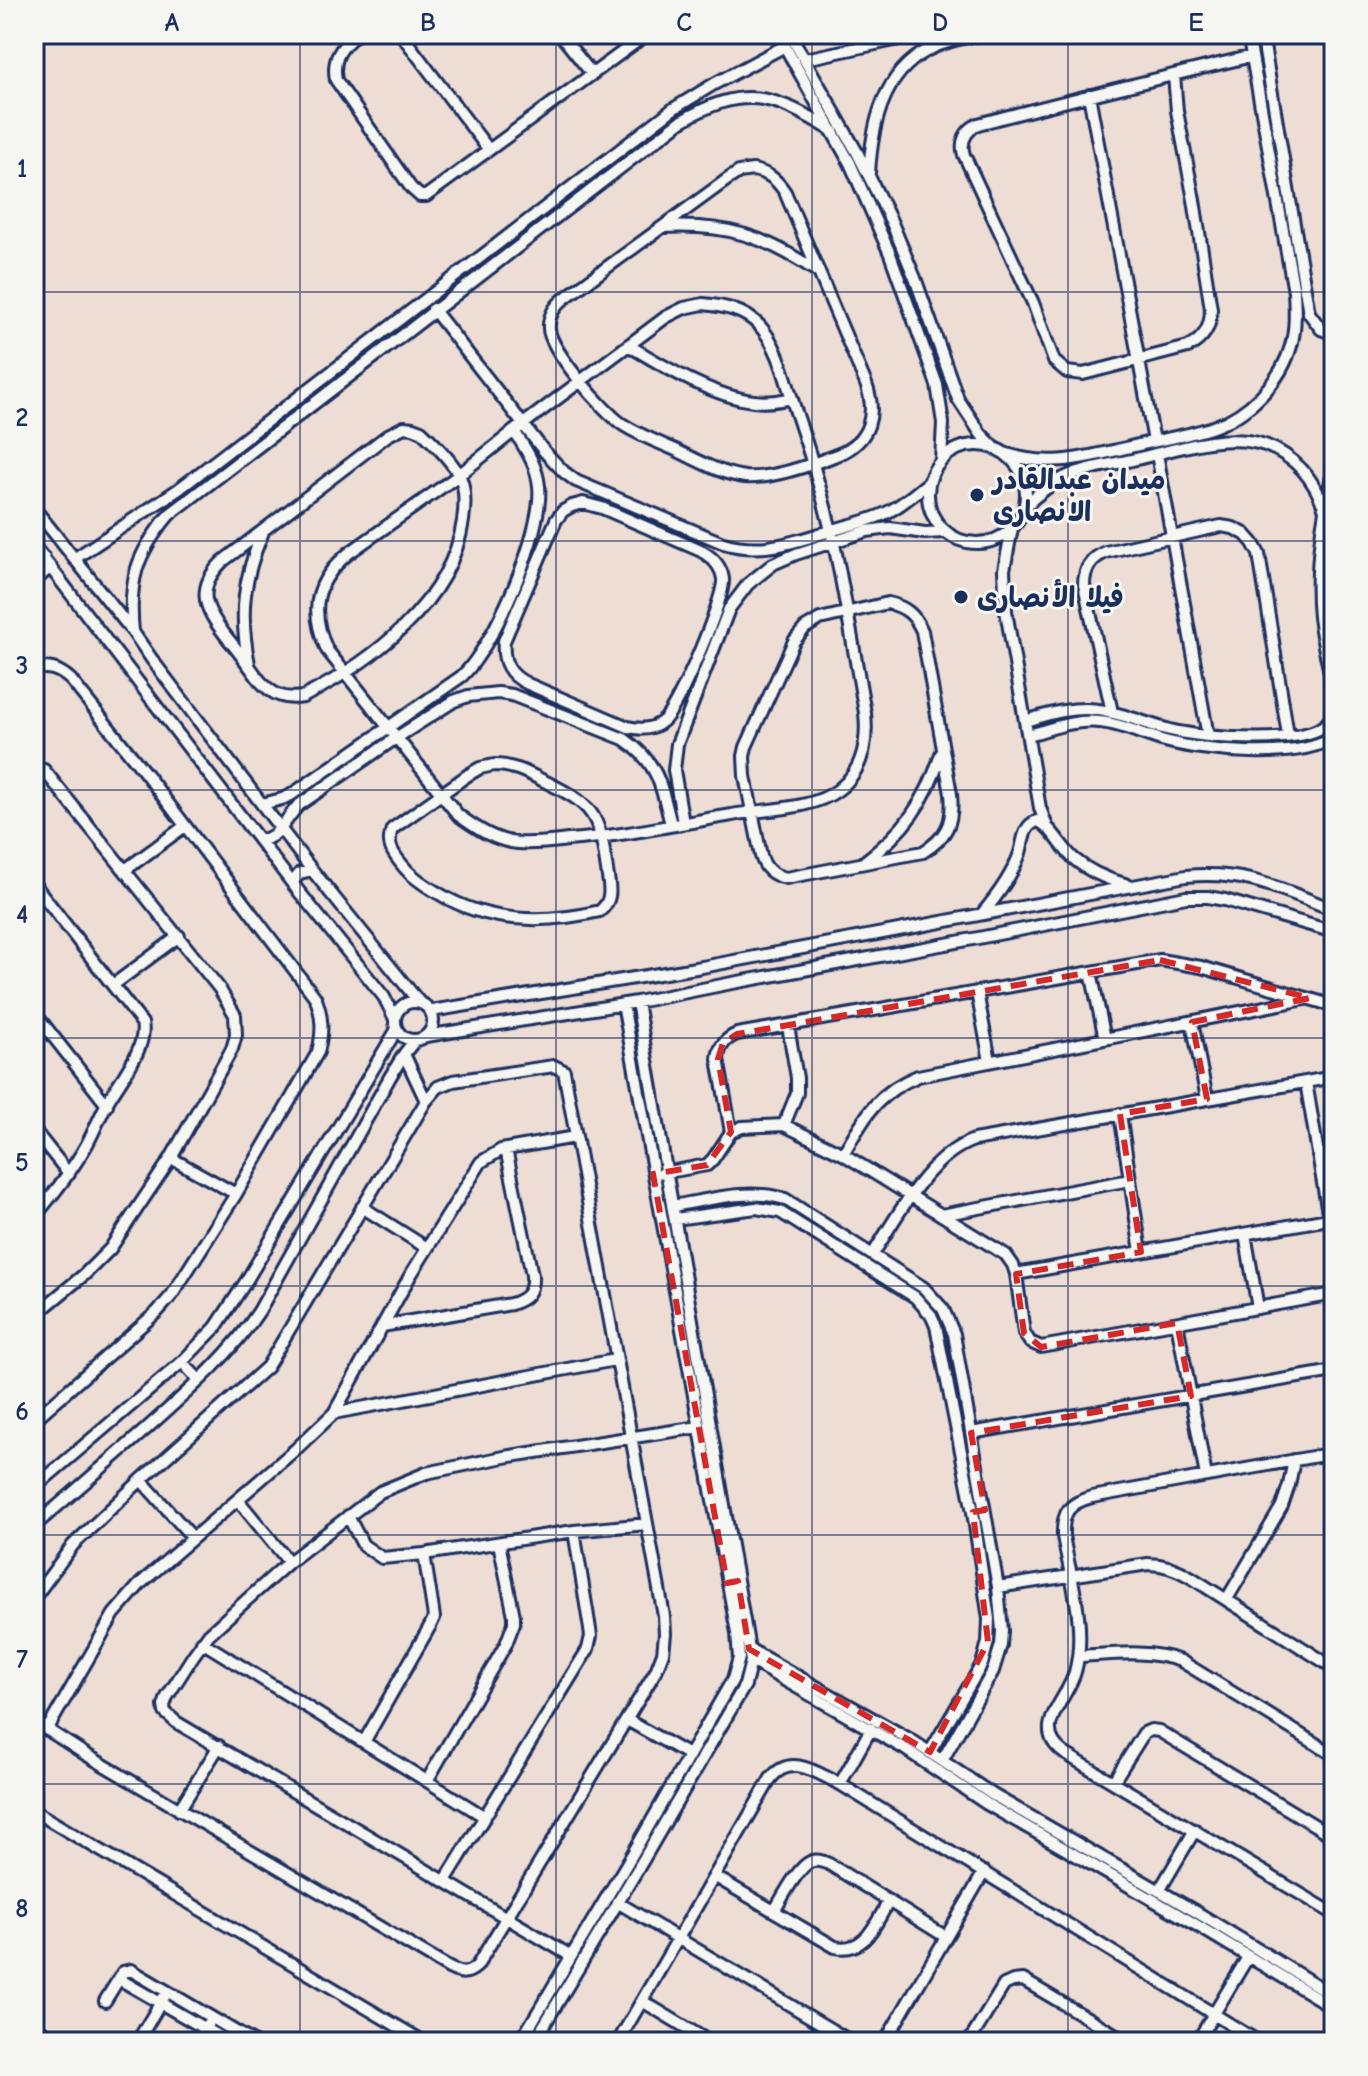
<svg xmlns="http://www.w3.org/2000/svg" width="1368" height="2076" font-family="'Comic Neue','Playpen Sans Arabic',sans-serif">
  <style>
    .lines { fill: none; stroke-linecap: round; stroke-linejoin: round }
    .minor-casing { stroke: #1b2f5e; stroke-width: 16 }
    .minor { stroke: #f6f6f2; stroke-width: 10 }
    .marked { fill: none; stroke: #d62828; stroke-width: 6; stroke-dasharray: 16 10; stroke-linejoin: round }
    .grid { fill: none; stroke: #1b2f5e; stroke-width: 2; stroke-opacity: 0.55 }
    .poi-dot { fill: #1b2f5e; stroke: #f6f6f2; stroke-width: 3 }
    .labels { text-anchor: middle; stroke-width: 6; stroke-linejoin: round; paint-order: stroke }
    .poi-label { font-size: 28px; font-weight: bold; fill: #1b2f5e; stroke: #f6f6f2; text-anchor: start }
    .neatline { fill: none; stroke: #1b2f5e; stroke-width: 3 }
    .grid-label { font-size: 26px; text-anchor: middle; font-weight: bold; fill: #1b2f5e }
  </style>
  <rect width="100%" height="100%" fill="#edddd5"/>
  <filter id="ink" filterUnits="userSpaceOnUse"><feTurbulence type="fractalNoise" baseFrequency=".0125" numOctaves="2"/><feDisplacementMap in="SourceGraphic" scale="16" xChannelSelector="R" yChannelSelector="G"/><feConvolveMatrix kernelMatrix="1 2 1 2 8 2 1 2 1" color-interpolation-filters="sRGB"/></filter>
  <g filter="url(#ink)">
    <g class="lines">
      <g class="minor-casing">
        <path id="minor" d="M357,34c-17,13 -25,25 -21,46l75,108 9,8h6l221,-162
          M401,34l88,116
          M560,34l32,40
          M778,34l72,129 40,91 47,131 6,38 -2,38
          M790,34l68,120 34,69 23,55 43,121 23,35 15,15
          M1262,34l47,279 12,16 13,5
          M805,59l118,-25
          M1174,75l3,36 17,89 17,109c0,18 -7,30 -23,38l-105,27 -16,-2 -13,-11 -21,-58 -69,-148c-4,-13 1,-24 14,-31 91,-24 182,-46 274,-68
          M1089,95l65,346
          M753,170c16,3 23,9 32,22l81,192c11,30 4,57 -27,70 -25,10 -67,25 -94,23 -26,-3 -51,-19 -74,-29 -16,-7 -34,-14 -49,-24 -18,-12 -72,-74 -73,-95 -1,-14 6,-23 16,-31l163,-119 11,-7z
          M869,173c3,-47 13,-99 59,-123 17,-9 35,-12 54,-16
          M664,227c64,-3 101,9 154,45
          M703,304c21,2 41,6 56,21 20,21 27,56 36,84 15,44 29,89 39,135 12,56 21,113 31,169 3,29 -2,58 -27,77 -26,20 -74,19 -106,25 -55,9 -109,21 -164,25 -16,2 -34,4 -50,3 -23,-2 -42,-15 -60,-28l-131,-165c-18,-40 -12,-69 22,-97l110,-78 55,-44 152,-114 18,-9z
          M433,309l111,142 20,21 12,9 147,62c42,12 71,-2 111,-13 18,-6 37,-9 54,-18 15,-8 28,-19 41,-30
          M628,345c35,21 85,52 126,56 13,2 25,0 38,-3
          M404,427l9,1 8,3c13,12 28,27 37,42 8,13 7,34 5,48 -12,82 -92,141 -160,176 -19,3 -30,-2 -43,-16 -10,-14 -20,-28 -31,-41 -23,-29 -36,-50 -6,-79l165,-126z
          M928 494a49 49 0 1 1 98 0a49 49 0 1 1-98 0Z
          M1004,453c45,16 82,4 126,-6 27,-7 57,-11 83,-20 35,-12 68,-45 78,-81 5,-17 4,-37 3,-54l-46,-258
          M1157,454l51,282
          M1334,467c-11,49 -20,99 -15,150 3,25 10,49 15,74
          M583,503l19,5 99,43c11,6 20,14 22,28 2,18 -45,130 -60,142 -10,9 -22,9 -35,6l-100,-43c-19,-9 -26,-22 -24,-43l52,-121 7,-9 9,-5z
          M34,508l99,124 20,29 159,209 107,132
          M1023,509c14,-16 30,-27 50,-35 19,-7 40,-10 59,-14 40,-9 93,-29 133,-15 30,11 50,35 60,65
          M1012,528l-8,42 2,41 34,197 6,16
          M34,546l258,337 92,114 11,22
          M1334,555l-1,28 1,31
          M74,559l105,-70 494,-380 41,-25 71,-38
          M34,565l10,-7
          M34,581l17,-14
          M888,603c18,4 27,12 34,28l29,163c3,29 -5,44 -28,58l-137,26c-14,-3 -21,-9 -25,-22l-16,-80 -1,-20 2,-9 48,-106 11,-13 15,-9z
          M133,632c-5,-51 3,-78 36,-117l511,-393c63,-38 93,-28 153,9
          M249,664c-10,-49 -6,-86 14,-132
          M34,669c15,-3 25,0 37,11l75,94 169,223c8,19 8,35 3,55l-82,142 -64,101 -15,17 -123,108
          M1112,712l-28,-127c0,-16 7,-27 22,-33l115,-26 12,2 12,6 8,9 6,11 29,181
          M1025,721c24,-7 48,-15 73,-11 25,3 48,14 72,20 34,8 115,14 147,0 9,-4 13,-10 17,-17
          M1028,735c23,-6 47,-16 72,-13 22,2 43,13 65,19 40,11 134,20 169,-4
          M494,765c19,0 32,7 48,15 52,25 57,33 65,90 2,16 7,29 -7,41 -55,13 -112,13 -162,-18 -12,-7 -25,-15 -34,-26 -11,-13 -18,-22 -12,-38l76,-54 12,-7z
          M34,767l10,3 175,218 16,27 1,20 -4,14 -61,109 -61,91 -25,25 -51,42
          M262,804l20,-5 9,-4 171,-119c32,-30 82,-145 77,-190 -2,-21 -14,-38 -25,-55
          M683,823l-9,-53 3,-26 52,-135 19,-25 25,-20 23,-10 71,-23 23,-3 35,5 20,-1
          M259,840c21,-1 26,-22 40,-35l97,-67 58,-37 14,-5 30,-3 14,2 112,44c34,23 38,48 47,86
          M864,862c40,-30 62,-60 77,-108
          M125,870l60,-44
          M292,883l8,-10 12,-3
          M34,884l108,139c6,24 -22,57 -34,78 -8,15 -14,31 -22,45 -15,26 -33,49 -52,71
          M982,914c16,-19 30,-38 38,-61 4,-13 3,-27 17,-32 13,3 25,27 36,37 15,13 33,21 52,26
          M1091,972l14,67
          M113,985l66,-49
          M977,992l13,69
          M395 1021a19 19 0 1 1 38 0a19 19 0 1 1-38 0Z
          M431,1011l271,-44 484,-91c58,-6 95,13 148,34
          M34,1012l73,93
          M1192,1022l15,77
          M426,1036l211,-34 90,-18 246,-45 213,-42h22l17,3 109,32
          M404,1054l22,47
          M1306,1082l23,137
          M1120,1114l21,138
          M784,1125l13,-32v-15l-9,-52
          M34,1130l35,44
          M731,1132l-13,-73c1,-13 7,-20 19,-25l423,-74 41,7 133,39
          M843,1154c22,-37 33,-61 75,-78l387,-77
          M1318,1155l16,-3
          M171,1158l65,36
          M663,1173l44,-8 6,-6 18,-27 11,-5 42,-2 59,29 163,101 7,10 3,9 8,59 6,9 11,5 293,-53
          M672,1206c37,-6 77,-18 113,-7l139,89 19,21 11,25 44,253 4,44 -1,14 -8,26 -51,90
          M362,1207l65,41
          M941,1215l189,-35
          M675,1219l81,-11 24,4 135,85 16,18 5,11 37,186 16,107 -1,23 -6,22 -52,88
          M1245,1234l13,74
          M873,1254c25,-39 55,-98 101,-114l360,-63
          M1016,1274l318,-56
          M1177,1323l29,153
          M382,1326l129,-22c16,-5 22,-12 21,-29l-26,-126
          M182,1362l17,18
          M334,1413l281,-53
          M971,1433l363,-62
          M1334,1453l-242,44c-23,6 -30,15 -29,39 8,44 24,92 12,136 -8,29 -45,56 -11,81l270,161
          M141,1480l52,58
          M34,1488l148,-126 34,-35 29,-44 152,-254
          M238,1500l51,62
          M348,1516l15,29 19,13 42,-4 9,56 1,8 -4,8 -66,116
          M34,1526c37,-31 74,-64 111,-96 41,-37 83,-72 114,-119l131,-234 14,-23 11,-14
          M424,1554l150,-23 73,-7
          M998,1587l150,-23c17,0 30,5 44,14l142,90
          M34,1598l39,-53 68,-65 126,-113 159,-266 12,-14 15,-6 101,-15 10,5 100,545 1,18 -2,19 -7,18 -179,295c-10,9 -16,8 -28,2l-364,-214 -51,-33
          M1227,1599l55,-93 7,-21 5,-25
          M202,1642l283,175
          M749,1649l162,91 82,55 205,118 136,83
          M1079,1656c35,-2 69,-7 102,5l153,94
          M751,1661l154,88 82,55 206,119 141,85
          M627,1720l62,35
          M47,1730l67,-116 27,-31 155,-134 38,-36 76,-137 71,-114 20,-12 74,-13
          M427,1781l79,-137 8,-21v-7l-15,-73
          M1113,1782l31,-49 7,-3 8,1 175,106
          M840,1784l31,-55
          M179,1810l40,-64
          M34,1811l390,231
          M714,1876l121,71c31,6 40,-23 54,-46
          M445,1881l143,-232 3,-13 -2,-13 -15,-92
          M1159,1891l36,-61
          M617,1902l235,140
          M774,1911c8,-12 23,-43 36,-49 6,-3 12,-1 19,2l117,73
          M571,1956l-395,-234 -11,-10 -1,-6 3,-9 26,-41 16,-22 80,-72 91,-70 46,-19 78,-16 195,-30
          M119,1979l109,63
          M105,2001l18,-29 8,-2 122,72
          M642,2001l68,41
          M34,2026l26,16
          M137,2042l27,-45
          M198,2042l10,-19
          M520,2042l112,-187 101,-176 6,-21 -2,-25 -114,-629
          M534,2042l108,-180 103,-177 6,-24 -114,-659
          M618,2042l153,-264c20,-25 46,-5 69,6l419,258
          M885,2042l99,-170
          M969,2042l35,-57 9,-4 10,-1 105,62
          M1197,2042l51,-85"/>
      </g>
      <use href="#minor" class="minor"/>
    </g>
  </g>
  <path class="marked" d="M1160,960l150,38 -118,24 15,77 -87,15 21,138 -125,22 8,59 17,14 136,-24 14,73 -220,37 14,77 -12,2 15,130 -58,110 -181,-103 -11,-68 -11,2 -74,-409 54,-9 24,-33 -13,-73 5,-16 14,-9z"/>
  <path class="grid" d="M300,34v2008M556,34v2008M812,34v2008M1068,34v2008M34,292h1300M34,541h1300M34,790h1300M34,1038h1300M34,1286h1300M34,1535h1300M34,1784h1300"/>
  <g class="poi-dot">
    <circle cx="977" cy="495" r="8"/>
    <circle cx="961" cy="597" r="8"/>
  </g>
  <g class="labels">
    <g class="poi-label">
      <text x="993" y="489">ميدان عبدالقادر<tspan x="993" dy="32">الانصارى</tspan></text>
      <text x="977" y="607">فيلا الأنصارى</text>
    </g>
  </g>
  <rect width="1368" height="2076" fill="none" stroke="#f6f6f2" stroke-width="88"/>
  <rect x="44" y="44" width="1280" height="1988" class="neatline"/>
  <g class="grid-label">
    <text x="172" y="31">A</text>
    <text x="428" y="31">B</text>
    <text x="684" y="31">C</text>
    <text x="940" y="31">D</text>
    <text x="1196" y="31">E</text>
    <text x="22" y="177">1</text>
    <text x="22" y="426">2</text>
    <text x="22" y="674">3</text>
    <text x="22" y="923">4</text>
    <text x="22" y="1171">5</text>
    <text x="22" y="1420">6</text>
    <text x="22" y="1668">7</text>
    <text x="22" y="1917">8</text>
  </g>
</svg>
